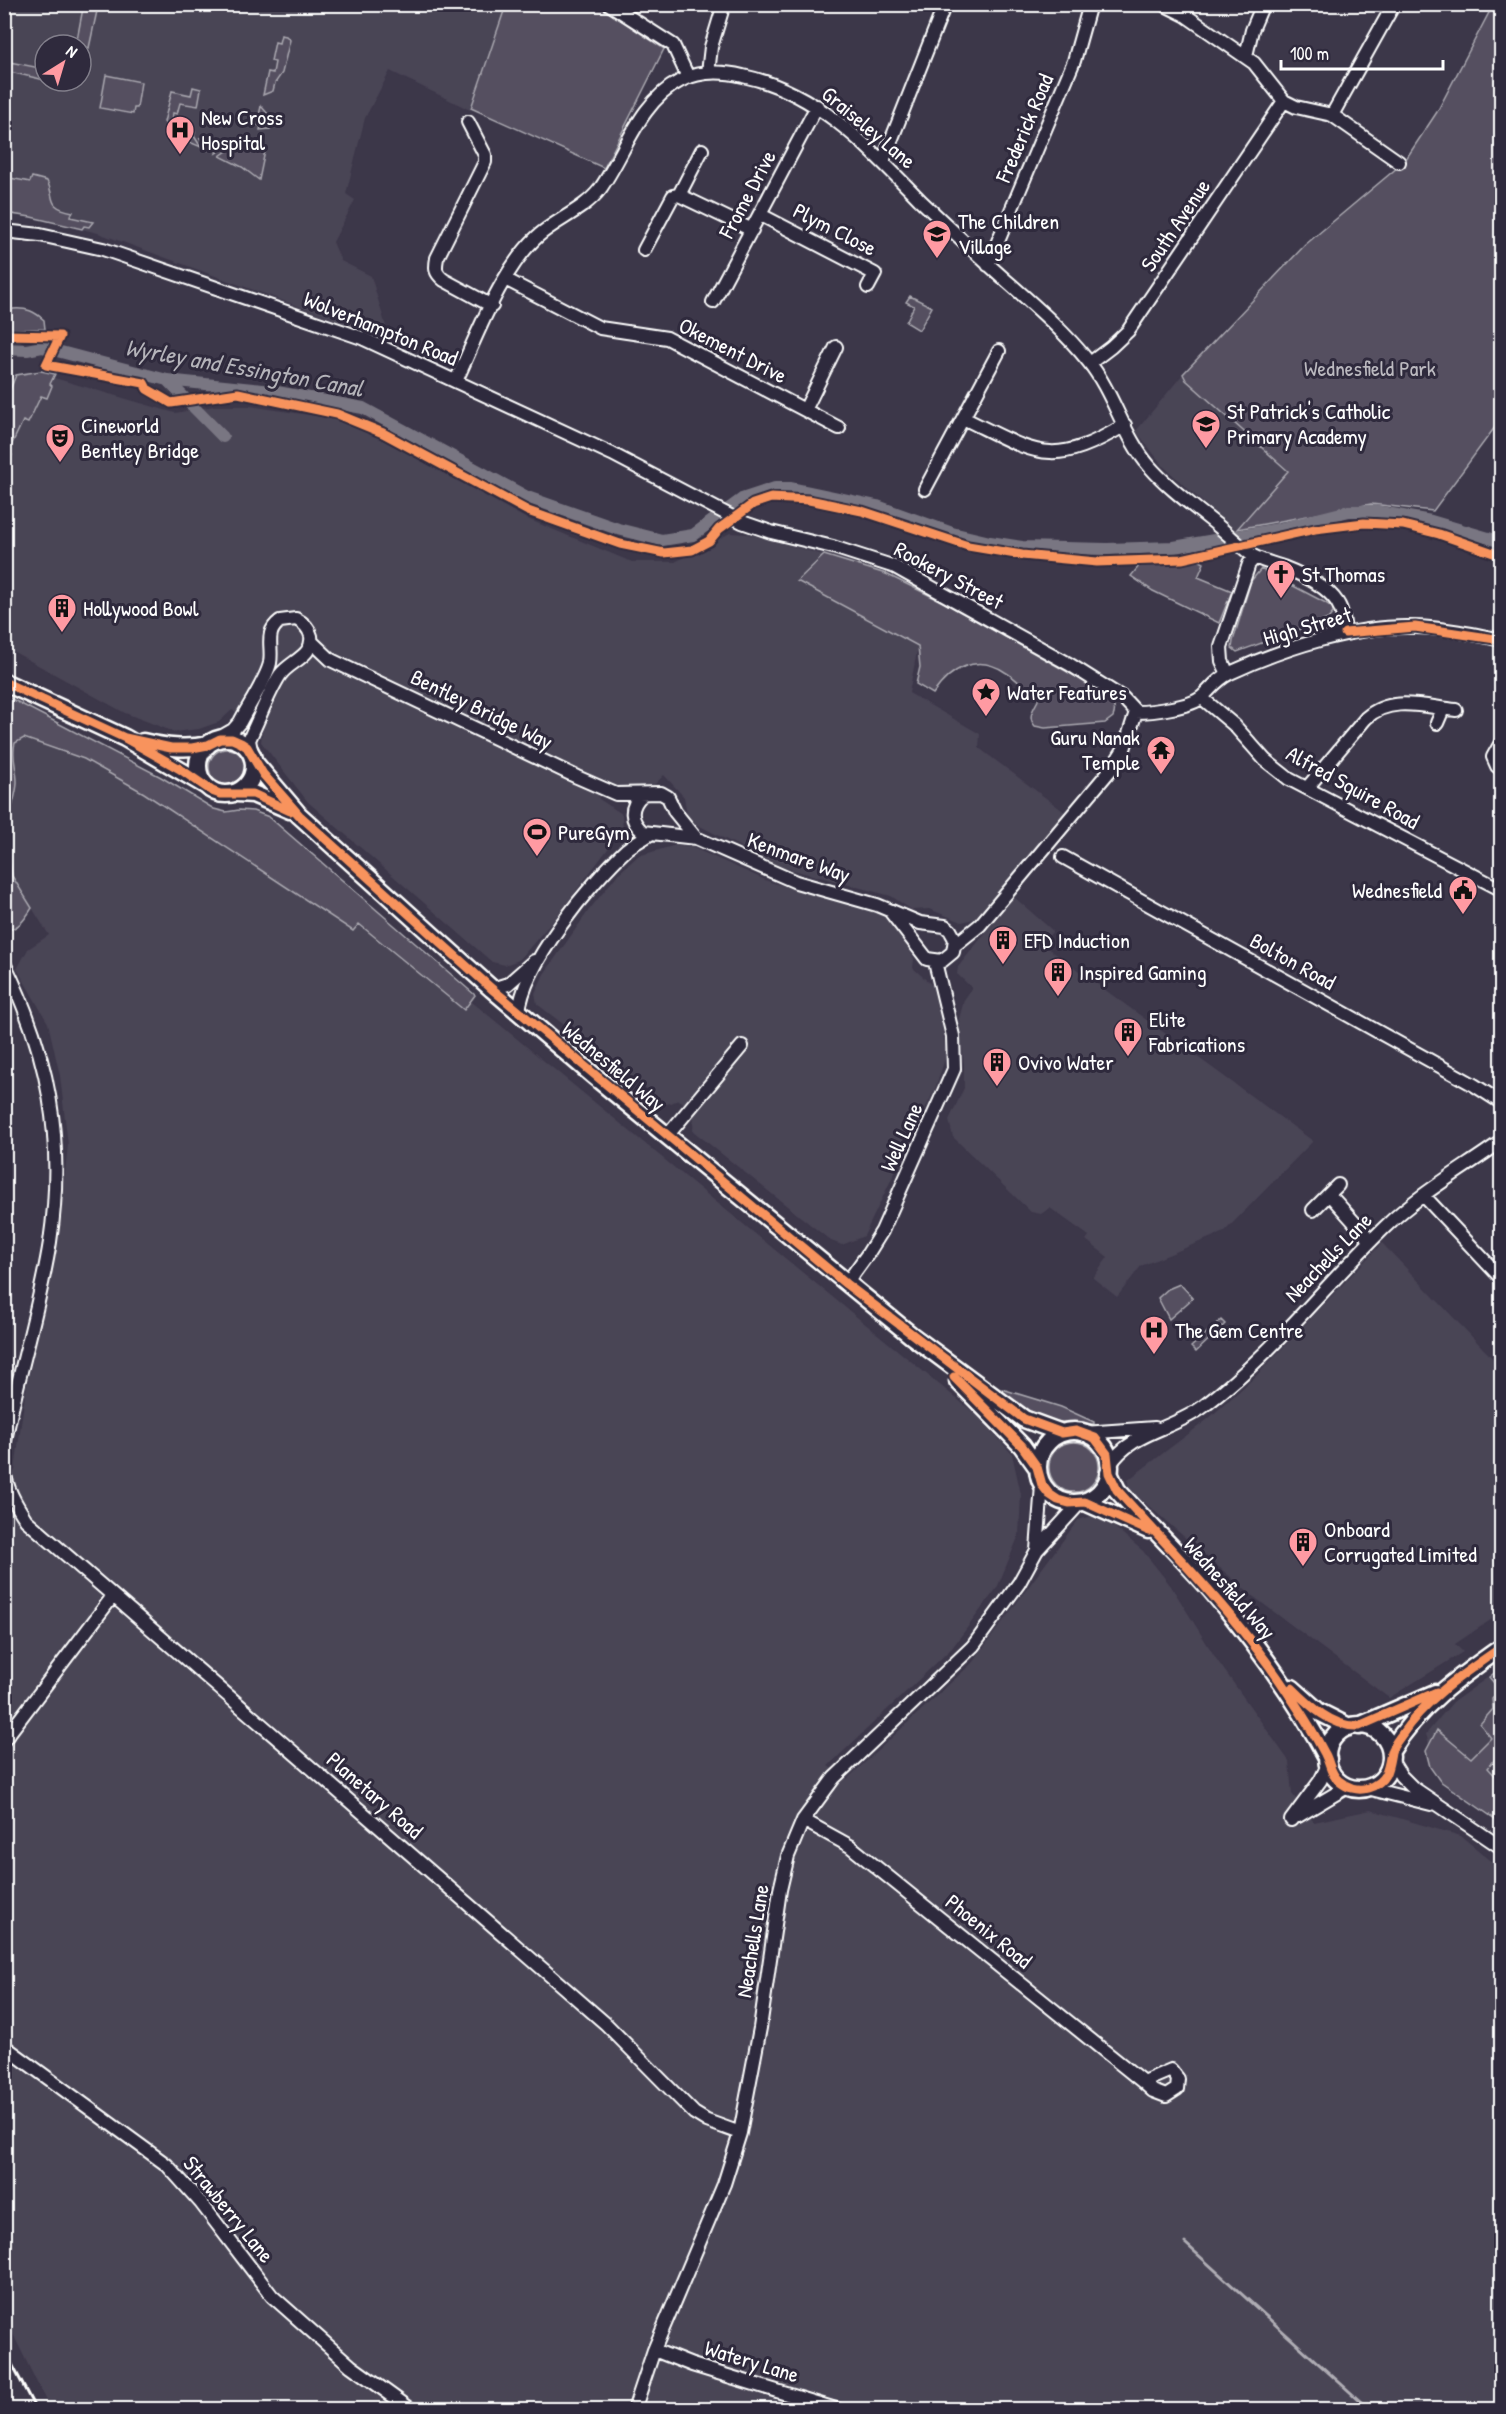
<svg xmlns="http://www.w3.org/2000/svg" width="1506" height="2414" font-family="'Patrick Hand',sans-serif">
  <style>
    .built { fill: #494455; fill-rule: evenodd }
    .green { fill: #555060; stroke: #aaa8b0; stroke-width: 1.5 }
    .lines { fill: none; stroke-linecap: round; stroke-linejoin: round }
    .stream { stroke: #afadb4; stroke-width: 3 }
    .canal { stroke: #797682; stroke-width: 12 }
    .minor-casing { stroke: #fff; stroke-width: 16 }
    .major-casing { stroke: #fff; stroke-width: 21 }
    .minor { stroke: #2f2a3d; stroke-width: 12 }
    .major { stroke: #2f2a3d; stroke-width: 16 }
    .rail { stroke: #fff; stroke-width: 3 }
    .cycleway-casing { stroke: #2f2a3d; stroke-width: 13 }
    .cycleway { stroke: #f8935d; stroke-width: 9 }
    .labels { text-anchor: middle; stroke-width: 6; stroke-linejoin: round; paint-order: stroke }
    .poi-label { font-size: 22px; fill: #fff; stroke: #2f2a3d; text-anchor: start }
    .street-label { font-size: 22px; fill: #fff; stroke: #2f2a3d }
    .park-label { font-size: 22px; fill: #bbb9bf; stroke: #2f2a3d }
    .water-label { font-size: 24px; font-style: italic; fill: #b5b4ba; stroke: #2f2a3d }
  </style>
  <rect width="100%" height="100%" fill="#3c3749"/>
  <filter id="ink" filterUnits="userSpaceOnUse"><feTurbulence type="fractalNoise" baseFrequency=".0167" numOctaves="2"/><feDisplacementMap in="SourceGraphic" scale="12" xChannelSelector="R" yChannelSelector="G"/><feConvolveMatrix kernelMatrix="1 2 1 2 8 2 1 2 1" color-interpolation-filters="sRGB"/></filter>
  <g filter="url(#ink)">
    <path class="built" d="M5,5h501l-36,105 -80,-39 -25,47 -19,76 9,6 -22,42 8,19 30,15 19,64 -292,-107 -67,-16 -26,-4zM45,45h36v36h-36z
      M1183,374l3,6 102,91 -51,58 -6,-1 -68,-62 -27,-35z
      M44,375l131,38 39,-7h36l98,15 177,97 107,44h43l55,-29 19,1 75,21 -26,25 120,66 -9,47 71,41 -1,14 87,65 -92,106 -12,3 -33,-13 -17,1 -21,-14 -113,-30 -90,-46 -4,-23 -20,-22 -12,12h-31l-26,-11 4,23 23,15 1,15 -66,87 -38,44 -14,5 -13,-3 -184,-160 -47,-60 2,-17 -31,-15 -13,12 -20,7 -25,3 -49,-19 -120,-66 -1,-241z
      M21,723l252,116 706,578 33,37 9,40 -2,41 -22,53 -45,60 -124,118 19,13 125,-116 106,-143 18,-5 9,4 38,32 28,35 46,74 72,101 3,33 22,28 57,-12 90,26 40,33v540h-1451l-45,-91v-835l10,-13 10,-76 31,-141 12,-108 -8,-69 -12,-53 -31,-54 11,-20 21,-14 -37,-59 -8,-62 1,-80z
      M676,845l13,1 81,36 110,32 20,15 14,30 -1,9 20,18 7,23 6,47 -11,33 -71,147 -22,9 -11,-4 -138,-110 1,-21 -15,-10 -12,4 -130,-100 -2,-11 9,-19 45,-64 29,-36 20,-18z
      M1014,897l39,34 -11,13 271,197 -89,91 -83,34 -24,31 -24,-19 15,-21 -22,-17 3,-4 -39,-28 -9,6 -10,-2 -78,-75 -4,-17 15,-32v-22l-5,-47 5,-19 8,-12 -15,-14 1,-7z
      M1382,1243l120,125 -1,245 -46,31 8,8 -74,46 -139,-104 -121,-105 -1,-5v-4l80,-61 48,-43z
      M1501,1668v150l-64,-45 -11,-39 27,-32z"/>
    <path class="green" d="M506,5h92l66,44 -60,119 -133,-60z
      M1493,5h8v414l-68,92 -62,-7 -134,25 51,-58 -102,-91 -3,-6 122,-129 99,-83 33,-50z
      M83,8l14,3 -8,37 -13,-3z
      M281,35l5,1 4,4 -8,33 -7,10 -2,8 -10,4 5,-23 5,1 2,-11 -4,-1 4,-19 4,1z
      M5,61l40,8v11l-40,-9z
      M106,75l35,7 -4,26h-3l-1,6 -33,-6z
      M193,87l8,2 -3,17 -18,-3 -3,11 -4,-1 -2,12 5,8 -12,-11 8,-31 19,4z
      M261,106l7,8 2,15 -10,1 1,-4 -4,-1z
      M177,129l18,3 -1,4 7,11 -19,-8z
      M200,138l31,6 -15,9 2,-6 -7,-3 -3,6z
      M234,146l31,5 -6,29 -17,-13 -22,-11z
      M5,177l25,5 2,-5 15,4c9,17 -2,26 26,31l-3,5 23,5 -4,5 -5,-1 -2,3 -51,-12 -26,-4z
      M910,296l22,11 -13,23 -13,-8 8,-16 -8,-4z
      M13,309c14,-1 21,2 31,11l1,9 -40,1 1,-15z
      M41,371l14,3 -5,10 2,2 -5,12 -6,-2 -13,27 -5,-2 -15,31 4,3 -7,17v-70l11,-27z
      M824,555l62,19 57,28 153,86c10,8 23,15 17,29l-8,6 -60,5 -10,-2c-9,-10 0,-18 4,-28 -13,-7 -21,-19 -34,-26 -29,-19 -55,-3 -72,22l-17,-10 4,-17 -2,-21 -121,-65z
      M1196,559l8,4 -6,14 34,14 -13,32 -66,-32 -22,-15 8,-10z
      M1261,569l63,33 9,6v5l-5,6 -91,33 -5,-4 1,-7 18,-60z
      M4,695l157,82 53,32 12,3 13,-2 14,1 16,6 206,178 -11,15 -105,-86 -6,7 -209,-138 -60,-34 -60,-21 -9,5c-4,13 2,25 2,39 0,13 -7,26 -7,39h-5l7,55 20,32c-7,11 -14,22 -27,22z
      M209 767a18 18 0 1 1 36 0a18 18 0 1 1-36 0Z
      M1180,1284l13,14 -24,21 -11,-21 10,-9z
      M1221,1320l4,4 -29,28 -5,-5z
      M1002,1389l59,18 33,15v2l-45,-3 -14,-4 -37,-24z
      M1049 1467a25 25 0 1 1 50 0a25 25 0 1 1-50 0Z
      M1501,1668v84l-13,16 13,14v41l-61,-42 -10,-14 -4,-16 11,-21 34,28 20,-20 -11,-14 13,-15 -1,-10 8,-9 -11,-13z"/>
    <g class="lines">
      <path class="stream" d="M1185,2243l185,167"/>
      <path class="canal" d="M4,349l23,1 15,-3 125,33 105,11 91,17 164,89 91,32 44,11 31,-5 49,-36 33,-11h16l86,18 75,27 38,9 32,5 85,2 67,-2 104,-18 71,-18h26l56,10 71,21
        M167,380l56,57"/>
      <g class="minor-casing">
        <path id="minor" d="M609,4l64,41 15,32
          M1163,4l22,11 69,48 30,38 12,6 36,8 67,47
          M1246,56l6,-26 11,-26
          M708,73l3,-26 13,-43
          M1332,115l62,-111
          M468,122l17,33v7l-48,96c-2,11 -2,15 7,22l48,26
          M883,161l62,-157
          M679,195l23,-45
          M761,215l114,59 -7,13
          M4,231l36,4 63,14 259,89 250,116 130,68 29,10 62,15 62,20 174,97 54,34 13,14
          M644,250l29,-54 6,-1 73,35
          M988,265l86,-204 16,-57
          M505,279l95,49 67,10 172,90
          M713,302l104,-196
          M1090,363l21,-16 17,-16 156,-230
          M456,381c21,-45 45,-112 82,-145 19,-17 46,-26 62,-47 25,-35 39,-87 80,-108 19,-10 42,-10 63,-5 74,15 126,72 177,124 19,18 38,36 56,53 38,36 80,68 112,108 26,32 35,75 62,106 20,23 45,40 68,59 12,10 23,21 35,30 9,5 21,8 30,11 18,7 43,18 54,35 6,9 7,20 8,31
          M805,410l31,-63
          M963,418c73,35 87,52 162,7
          M925,489l74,-138
          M311,641l20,19 246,117 39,17 45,-1 7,4 7,15 21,26
          M1228,674l-6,-13 -1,-14 28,-83 6,-7
          M1202,698l32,27 31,35 24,19 213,111
          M1136,712c15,0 55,-5 66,-15 10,-9 14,-17 28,-24 54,-25 125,-48 185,-46 29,1 58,7 87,13
          M1437,723l6,-14
          M1502,741l-9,16 4,9 5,4
          M212,742l21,-12 7,-8c7,-14 27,-44 30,-59 3,-17 -6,-30 10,-42l16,-2c8,4 13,9 15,17 3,20 -21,25 -31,39 -11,17 -18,37 -27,56l-4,9 3,15
          M1307,788l59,-70c25,-23 59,-11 90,-8
          M642,795c-13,12 -12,26 1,37l53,6 100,44 81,23 43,18 25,3 5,4 5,9 -2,13 -11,9 -15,-2 -37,-48
          M1063,857l411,228 28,18
          M955,945l25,-20 132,-157 12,-19 12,-37
          M4,963c45,91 61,177 46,279 -11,69 -33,136 -46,204
          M492,989l16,-5 26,-23
          M519,1013c3,-48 73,-132 108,-164 7,-6 16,-10 23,-15
          M667,1136l75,-90
          M1329,1194l9,-9
          M1424,1196l78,83
          M1313,1210l16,-16 42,47
          M846,1284l21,-29 15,-24 72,-162 -1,-33 -18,-74
          M1084,1433l71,-5
          M1110,1465c20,-33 65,-36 94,-59 68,-51 120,-120 181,-179 34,-33 78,-58 117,-86
          M4,1468c2,20 11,35 22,52l580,504 88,89 13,8 33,12
          M1037,1550l5,-65
          M4,1740l109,-144
          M1391,1760l10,16 11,11 90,61
          M1367,1788l64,16
          M1298,1816l49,-29
          M803,1820l47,26 293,236
          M1291,1820l29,-39 9,-18
          M4,2046l163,119 34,38 71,93 79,70 61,44
          M1171,2070l7,9 -1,10 -11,7 -13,-5 -10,-9z
          M654,2350l38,15 147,45
          M634,2410l20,-60 70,-166 16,-51 20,-105 20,-138 8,-34 15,-36 31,-42 139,-132 46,-63 18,-33 43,-47"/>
      </g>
      <g class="major-casing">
        <path id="major" d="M4,682l121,56 80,47
          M198 766a28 28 0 1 1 56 0a28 28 0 1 1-56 0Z
          M143,742c23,5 42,8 65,3
          M254,762l45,53 193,174 102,87 318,260 112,83 38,14
          M237,793l16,1 37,16
          M958,1381l64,65 15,21
          M1038 1467a36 36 0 1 1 72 0a36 36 0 1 1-72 0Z
          M1109,1473l8,17c31,34 64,66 94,100 44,52 85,108 117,169
          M1085,1502l63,28
          M1292,1688l27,24 30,15
          M1327 1757a32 32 0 1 1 64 0a32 32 0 1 1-64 0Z
          M1359,1726l76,-33
          M1391,1751c27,-45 68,-74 111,-104"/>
      </g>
      <use href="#minor" class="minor"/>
      <use href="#major" class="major"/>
      <path class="rail" d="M4,2349l32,61"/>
      <g class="cycleway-casing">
        <path id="cycleway" d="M4,335l56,1 -14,29 98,18 3,6 24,14 67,-10 99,21 46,19 145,78 92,33 44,9 28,-3 17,-9 10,-12 34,-25 18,-6 38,2 53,11 106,35 54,9 75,7 85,-3 133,-30 49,-6 39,2 36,9 63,22
          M1345,633l70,-6 87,13
          M4,682l121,56 55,31 32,22 8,3h33l37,17
          M125,738l46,10h21l16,-3 12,-6h12l9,4 6,4 16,27 36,41 193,174 354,295 178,135 38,14 14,-2 19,7 12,16 2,19 8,17c61,68 126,132 175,209 12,18 23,36 33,55 5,9 5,20 14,27 8,7 19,10 29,7 19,-6 20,-19 23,-36 1,-4 6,-11 9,-15 25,-38 64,-64 102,-90
          M954,1377l68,69 15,21 5,18 7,9 9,6 11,3 16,-1 64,29
          M1292,1688c17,17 41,40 67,38l78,-34"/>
      </g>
      <use href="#cycleway" class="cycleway"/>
    </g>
  </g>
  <defs>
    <g id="hospital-pin" transform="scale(1.5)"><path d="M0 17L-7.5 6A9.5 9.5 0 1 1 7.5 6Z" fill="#ff9aa2" stroke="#2f2a3d"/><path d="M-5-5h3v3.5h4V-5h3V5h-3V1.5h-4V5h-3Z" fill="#111"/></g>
    <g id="school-pin" transform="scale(1.5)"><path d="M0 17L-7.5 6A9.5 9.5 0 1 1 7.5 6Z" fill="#ff9aa2" stroke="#2f2a3d"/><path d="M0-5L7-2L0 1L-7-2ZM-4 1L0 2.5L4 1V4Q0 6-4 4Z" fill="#111"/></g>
    <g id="theatre-pin" transform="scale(1.5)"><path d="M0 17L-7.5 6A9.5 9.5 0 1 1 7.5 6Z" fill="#ff9aa2" stroke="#2f2a3d"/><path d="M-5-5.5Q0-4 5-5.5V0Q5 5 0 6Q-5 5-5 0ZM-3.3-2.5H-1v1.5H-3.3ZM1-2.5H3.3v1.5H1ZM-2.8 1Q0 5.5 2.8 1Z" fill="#111"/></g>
    <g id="church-pin" transform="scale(1.5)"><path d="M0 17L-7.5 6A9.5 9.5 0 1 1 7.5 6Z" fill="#ff9aa2" stroke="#2f2a3d"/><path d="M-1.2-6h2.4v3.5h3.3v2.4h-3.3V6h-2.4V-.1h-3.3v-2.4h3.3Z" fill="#111"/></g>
    <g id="building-pin" transform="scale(1.5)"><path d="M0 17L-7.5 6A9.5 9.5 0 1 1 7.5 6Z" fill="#ff9aa2" stroke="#2f2a3d"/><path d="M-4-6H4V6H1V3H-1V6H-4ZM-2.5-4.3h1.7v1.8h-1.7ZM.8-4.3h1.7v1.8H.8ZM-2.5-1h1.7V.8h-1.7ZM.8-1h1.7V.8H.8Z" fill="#111"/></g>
    <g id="sight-pin" transform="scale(1.5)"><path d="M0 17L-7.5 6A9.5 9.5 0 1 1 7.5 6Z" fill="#ff9aa2" stroke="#2f2a3d"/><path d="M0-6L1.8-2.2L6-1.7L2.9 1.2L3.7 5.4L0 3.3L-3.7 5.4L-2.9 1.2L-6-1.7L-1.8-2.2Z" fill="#111"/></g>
    <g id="temple-pin" transform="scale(1.5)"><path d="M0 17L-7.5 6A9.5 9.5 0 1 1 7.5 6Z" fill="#ff9aa2" stroke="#2f2a3d"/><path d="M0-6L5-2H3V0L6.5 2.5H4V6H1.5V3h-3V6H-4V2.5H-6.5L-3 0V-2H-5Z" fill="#111"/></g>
    <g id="stadium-pin" transform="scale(1.5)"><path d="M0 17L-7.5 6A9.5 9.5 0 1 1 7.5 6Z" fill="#ff9aa2" stroke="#2f2a3d"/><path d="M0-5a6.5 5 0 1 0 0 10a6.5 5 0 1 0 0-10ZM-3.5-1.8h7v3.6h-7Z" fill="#111"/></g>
    <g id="civic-pin" transform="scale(1.5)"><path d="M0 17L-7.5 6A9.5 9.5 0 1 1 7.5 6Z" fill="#ff9aa2" stroke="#2f2a3d"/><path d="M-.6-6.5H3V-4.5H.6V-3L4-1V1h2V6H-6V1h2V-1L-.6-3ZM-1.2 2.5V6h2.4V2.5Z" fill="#111"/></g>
  </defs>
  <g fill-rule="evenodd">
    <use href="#hospital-pin" x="180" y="130"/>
    <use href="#school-pin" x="937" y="234"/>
    <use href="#school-pin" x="1206" y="424"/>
    <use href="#theatre-pin" x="60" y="438"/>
    <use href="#church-pin" x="1281" y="574"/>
    <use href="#building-pin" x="62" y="608"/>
    <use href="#sight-pin" x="986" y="692"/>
    <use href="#temple-pin" x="1161" y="750"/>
    <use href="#stadium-pin" x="537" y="832"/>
    <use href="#civic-pin" x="1463" y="890"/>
    <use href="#building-pin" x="1003" y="940"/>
    <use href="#building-pin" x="1058" y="972"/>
    <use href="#building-pin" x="1128" y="1032"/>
    <use href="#building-pin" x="997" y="1062"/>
    <use href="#hospital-pin" x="1154" y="1330"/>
    <use href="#building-pin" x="1303" y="1542"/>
  </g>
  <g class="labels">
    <g class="poi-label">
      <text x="201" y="125">New Cross<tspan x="201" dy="25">Hospital</tspan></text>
      <text x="958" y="229">The Children<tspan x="958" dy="25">Village</tspan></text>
      <text x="1227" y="419">St Patrick's Catholic<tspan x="1227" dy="25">Primary Academy</tspan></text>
      <text x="81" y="433">Cineworld<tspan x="81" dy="25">Bentley Bridge</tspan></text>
      <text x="1302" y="582">St Thomas</text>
      <text x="83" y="616">Hollywood Bowl</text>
      <text x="1007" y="700">Water Features</text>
      <text x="1140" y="745" text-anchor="end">Guru Nanak<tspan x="1140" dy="25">Temple</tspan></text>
      <text x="558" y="840">PureGym</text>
      <text x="1442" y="898" text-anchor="end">Wednesfield</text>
      <text x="1024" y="948">EFD Induction</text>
      <text x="1079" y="980">Inspired Gaming</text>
      <text x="1149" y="1027">Elite<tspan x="1149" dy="25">Fabrications</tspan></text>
      <text x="1018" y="1070">Ovivo Water</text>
      <text x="1175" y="1338">The Gem Centre</text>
      <text x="1324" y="1537">Onboard<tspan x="1324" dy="25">Corrugated Limited</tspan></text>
    </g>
    <g class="street-label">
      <text transform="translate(869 127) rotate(40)" y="8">Graiseley Lane</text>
      <text transform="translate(1024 128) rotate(-67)" y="8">Frederick Road</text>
      <text transform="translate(747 194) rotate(-62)" y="8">Frome Drive</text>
      <text transform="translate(1175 225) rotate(-56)" y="8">South Avenue</text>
      <text transform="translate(835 229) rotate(27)" y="8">Plym Close</text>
      <text transform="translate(381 328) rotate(22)" y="8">Wolverhampton Road</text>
      <text transform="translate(733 350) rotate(27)" y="8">Okement Drive</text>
      <text transform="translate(949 575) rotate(28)" y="8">Rookery Street</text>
      <text transform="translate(1307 626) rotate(-16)" y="8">High Street</text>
      <text transform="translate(482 709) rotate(26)" y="8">Bentley Bridge Way</text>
      <text transform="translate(1353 787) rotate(29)" y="8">Alfred Squire Road</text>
      <text transform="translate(799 857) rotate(20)" y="8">Kenmare Way</text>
      <text transform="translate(1293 961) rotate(29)" y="8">Bolton Road</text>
      <text transform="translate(614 1066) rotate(40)" y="8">Wednesfield Way</text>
      <text transform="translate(901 1137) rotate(-66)" y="8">Well Lane</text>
      <text transform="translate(1328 1257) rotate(-46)" y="8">Neachells Lane</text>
      <text transform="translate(1230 1588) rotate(49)" y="8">Wednesfield Way</text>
      <text transform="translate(375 1795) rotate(41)" y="8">Planetary Road</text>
      <text transform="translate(989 1931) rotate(39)" y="8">Phoenix Road</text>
      <text transform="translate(752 1941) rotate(-81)" y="8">Neachells Lane</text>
      <text transform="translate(229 2209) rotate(51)" y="8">Strawberry Lane</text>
      <text transform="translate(752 2361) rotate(17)" y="8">Watery Lane</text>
    </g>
    <g class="park-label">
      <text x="1370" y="376">Wednesfield Park</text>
    </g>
    <g class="water-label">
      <text transform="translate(244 368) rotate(10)" y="8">Wyrley and Essington Canal</text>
    </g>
  </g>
  <rect width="1506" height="2414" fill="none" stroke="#2f2a3d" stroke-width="24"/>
  <rect x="12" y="12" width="1482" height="2390" fill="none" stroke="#fff" stroke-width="2" filter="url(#ink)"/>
  <g transform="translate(63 63) rotate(37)"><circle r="28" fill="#2f2a3d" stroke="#827f8b" stroke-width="1.5"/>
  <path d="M0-4.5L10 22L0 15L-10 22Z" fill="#ff9aa2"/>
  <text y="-9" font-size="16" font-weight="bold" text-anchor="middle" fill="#ffffff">N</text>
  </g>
  <path d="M1281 60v9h162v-9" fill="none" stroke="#ffffff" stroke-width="3"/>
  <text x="1290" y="60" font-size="18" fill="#ffffff" stroke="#2f2a3d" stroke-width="4.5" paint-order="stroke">100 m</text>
</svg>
